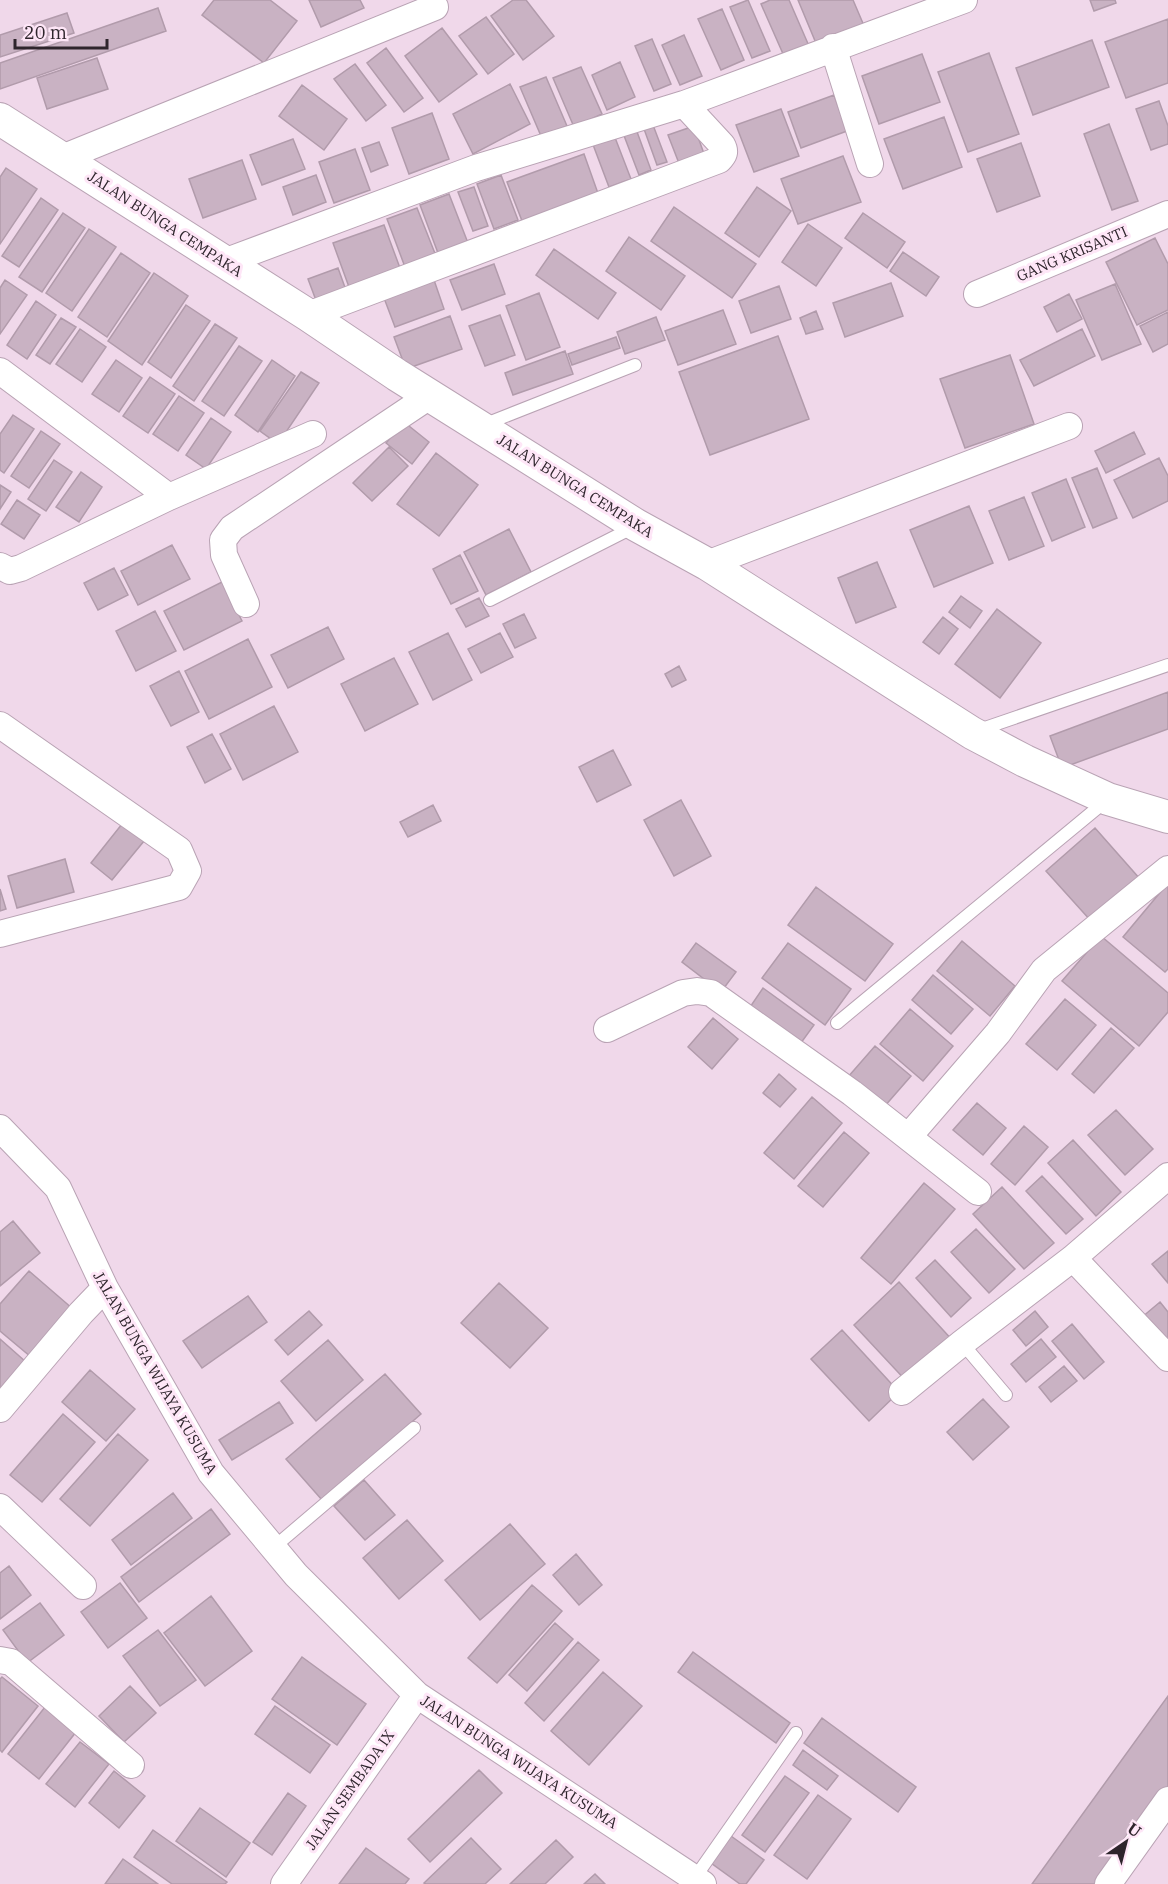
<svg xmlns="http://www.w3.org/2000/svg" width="1168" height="1884" font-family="'IBM Plex Serif',serif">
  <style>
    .building { fill: #c9b2c3; stroke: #b19bab; stroke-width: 1.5 }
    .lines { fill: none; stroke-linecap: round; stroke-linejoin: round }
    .service-casing { stroke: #b9a3b4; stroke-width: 14 }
    .minor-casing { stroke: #b9a3b4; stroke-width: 28 }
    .tertiary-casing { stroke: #b9a3b4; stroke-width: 34 }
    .service { stroke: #fff; stroke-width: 12 }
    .minor { stroke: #fff; stroke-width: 26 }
    .tertiary { stroke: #fff; stroke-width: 32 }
    .labels { text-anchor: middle; stroke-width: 6; stroke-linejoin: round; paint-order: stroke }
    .street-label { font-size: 15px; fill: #2e252c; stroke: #fee6f7 }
  </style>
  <rect width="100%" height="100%" fill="#f0d8ea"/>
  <path class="building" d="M214,0h56l27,21 -33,42 -62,-48z
    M309,0h51l4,8 -43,19z
    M513,0h13l28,36 -31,24 -32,-44z
    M748,0l22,51 -18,7 -22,-51z
    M770,0h19l20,46 -25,10 -23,-52z
    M798,0h55l12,28 -47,20z
    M1090,0h25l1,3 -22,8z
    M158,8l8,23 -166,58v-26z
    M722,9l22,51 -23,10 -23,-51z
    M67,13l7,20 -74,24v-22z
    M486,17l28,37 -26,20 -29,-38z
    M1168,19v64l-42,15 -21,-56z
    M442,28l35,46 -38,28 -34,-46z
    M684,35l18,41 -22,9 -18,-40z
    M652,39l19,45 -17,7 -19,-45z
    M1092,40l17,47 -76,28 -17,-47z
    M386,48l37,50 -19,14 -37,-49z
    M989,53l30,81 -51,18 -30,-80z
    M922,54l18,48 -61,22 -17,-48z
    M97,58l11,31 -61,20 -10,-31z
    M620,62l15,35 -28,13 -15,-35z
    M355,64l31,41 -20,16 -32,-42z
    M581,67l21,47 -28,13 -21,-49z
    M546,77l21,49 -26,10 -21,-49z
    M510,84l20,40 -57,30 -20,-40z
    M302,85l45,34 -23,31 -45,-34z
    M834,95l13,36 -46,17 -13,-36z
    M1159,101l9,25v18l-17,6 -15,-41z
    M781,109l18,47 -45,16 -18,-47z
    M432,113l17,46 -40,15 -17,-46z
    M944,117l18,50 -59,22 -19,-50z
    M1109,124l29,77 -26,9 -28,-76z
    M653,125l14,37 -10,3 -13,-36z
    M694,126l13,36 -25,9 -14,-36z
    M636,129l15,41 -12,5 -16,-42z
    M614,135l17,44 -22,8 -17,-45z
    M293,139l12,30 -43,16 -12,-30z
    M379,142l9,23 -17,7 -9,-24z
    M1021,143l19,53 -43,16 -20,-53z
    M355,149l15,41 -36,13 -15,-41z
    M584,154l16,45 -76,27 -17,-44z
    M843,156l18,46 -63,22 -17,-45z
    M242,160l14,39 -53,19 -14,-39z
    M6,168l31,21 -37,55v-67z
    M316,175l10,27 -33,13 -10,-28z
    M501,175l17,45 -24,9 -17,-45z
    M474,187l14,39 -15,5 -15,-39z
    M757,187l34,24 -32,46 -34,-24z
    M449,194l19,49 -30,10 -18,-48z
    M41,198l17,12 -39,57 -17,-11z
    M674,207l82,57 -24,34 -81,-57z
    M417,208l19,48 -31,11 -18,-48z
    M63,213l22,15 -43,64 -23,-15z
    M863,213l42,29 -18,26 -42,-30z
    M808,224l34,24 -26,38 -34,-24z
    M384,225l16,43 -51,19 -16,-44z
    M89,229l27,18 -44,64 -26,-18z
    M629,237l56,39 -24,34 -55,-39z
    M1155,238l13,26v46l-31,15 -31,-63z
    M554,249l62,44 -18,26 -62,-44z
    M903,252l36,25 -13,19 -36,-25z
    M121,253l29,20 -43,64 -29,-20z
    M494,264l11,30 -43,16 -12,-30z
    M338,268l9,25 -30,10 -9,-24z
    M154,273l34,23 -46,69 -34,-24z
    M5,280l22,15 -27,39v-46z
    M434,280l10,29 -49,18 -11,-29z
    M891,283l12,33 -58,21 -12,-34z
    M1115,284l26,60 -39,16 -26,-60z
    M779,286l12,33 -40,14 -12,-32z
    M539,293l21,54 -34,13 -20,-54z
    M1069,294l13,25 -25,13 -13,-25z
    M36,301l20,14 -29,44 -20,-14z
    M186,305l24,16 -39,57 -23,-16z
    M723,310l13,34 -58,21 -13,-34z
    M816,311l7,18 -17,5 -6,-16z
    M1168,312v32l-15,8 -13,-26z
    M500,315l15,40 -30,11 -16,-40z
    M450,316l12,33 -56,20 -12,-32z
    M656,317l9,23 -40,14 -8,-22z
    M61,318l15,9 -26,37 -14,-9z
    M215,324l22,14 -43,63 -21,-15z
    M80,329l26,18 -24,35 -26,-18z
    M1082,329l13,27 -61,30 -14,-26z
    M778,336l31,83 -99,36 -31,-83z
    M616,337l4,11 -48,17 -4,-11z
    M239,346l23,15 -38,55 -22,-15z
    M565,351l8,23 -60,21 -8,-22z
    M1010,355l24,69 -69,24 -25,-69z
    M116,360l26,18 -23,34 -27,-18z
    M272,360l23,16 -37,56 -23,-17z
    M301,372l18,11 -41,61 -18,-13z
    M150,377l25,17 -27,39 -25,-17z
    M179,396l25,17 -26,38 -25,-17z
    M13,415l21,14 -30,44 -4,-3v-36z
    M211,418l20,14 -25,37 -20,-14z
    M404,422l25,20 -17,22 -26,-21z
    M41,431l19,13 -31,44 -18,-12z
    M1134,432l11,22 -39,19 -11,-22z
    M389,447l19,19 -36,35 -19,-18z
    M436,453l42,32 -39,51 -42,-32z
    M1159,458l9,18v25l-35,17 -19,-38z
    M54,460l18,12 -26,39 -18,-12z
    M1097,468l20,50 -24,10 -21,-50z
    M81,472l21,15 -23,35 -23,-15z
    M1066,479l19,48 -33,14 -20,-48z
    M0,485l11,7 -11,17z
    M1024,497l20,49 -35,14 -20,-49z
    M17,500l23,15 -16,24 -23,-15z
    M969,506l24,57 -59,24 -24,-57z
    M509,529l22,43 -45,23 -22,-43z
    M172,545l18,34 -52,26 -17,-34z
    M460,555l18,36 -27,13 -18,-35z
    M877,562l19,45 -40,16 -18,-45z
    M114,568l14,27 -30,15 -14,-27z
    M222,582l20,39 -58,29 -20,-39z
    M961,596l21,15 -12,17 -21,-16z
    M479,598l10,18 -23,11 -10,-18z
    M997,609l44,34 -41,55 -45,-34z
    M155,611l21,40 -40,20 -20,-40z
    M524,614l12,24 -21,10 -12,-24z
    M943,617l15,12 -19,25 -16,-12z
    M328,627l16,32 -56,29 -17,-33z
    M448,633l24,47 -39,20 -24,-48z
    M500,633l13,24 -32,16 -13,-24z
    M248,639l24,48 -63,32 -24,-48z
    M394,658l24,46 -53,27 -24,-47z
    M679,666l7,14 -14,7 -7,-13z
    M179,671l20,41 -28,14 -21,-40z
    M1168,692v37l-106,39 -12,-32z
    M274,706l24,46 -55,28 -23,-46z
    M212,734l19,35 -26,14 -18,-36z
    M613,750l18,35 -34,17 -18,-35z
    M681,800l30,56 -37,20 -30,-56z
    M433,805l8,16 -33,16 -8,-15z
    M122,824l22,17 -32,39 -21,-17z
    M1095,828l45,51 -49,42 -45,-50z
    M65,859l9,33 -57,16 -9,-32z
    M1168,883v86l-3,3 -42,-35z
    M816,887l77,57 -28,37 -77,-56z
    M0,889l6,20 -6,2z
    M1101,936l67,57v19l-29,34 -77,-65z
    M962,941l53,45 -25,30 -53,-45z
    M696,943l40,29 -15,20 -39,-30z
    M788,943l63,46 -26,36 -63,-47z
    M933,975l40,34 -22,25 -39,-34z
    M763,988l51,37 -16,22 -50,-37z
    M1065,999l31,26 -39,45 -31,-26z
    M910,1009l43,37 -30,35 -43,-37z
    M713,1018l25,21 -26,30 -24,-22z
    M1111,1028l23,20 -40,45 -22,-19z
    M875,1046l36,30 -27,31 -36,-30z
    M779,1074l17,15 -16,18 -17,-14z
    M812,1097l30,26 -48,56 -30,-26z
    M977,1103l29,25 -23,27 -30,-25z
    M1116,1110l37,39 -28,26 -37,-40z
    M1024,1126l24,21 -33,38 -24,-21z
    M844,1132l25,21 -46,54 -25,-21z
    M1073,1140l48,52 -25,24 -48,-53z
    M1042,1176l41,43 -17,15 -40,-43z
    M924,1183l31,26 -64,75 -30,-26z
    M1002,1187l52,56 -30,26 -51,-55z
    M13,1221l27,32 -40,33v-54z
    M976,1229l39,40 -26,24 -38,-41z
    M1168,1251v32l-16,-19z
    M935,1260l36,38 -20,19 -35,-39z
    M29,1271l44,38 -42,48 -31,-26v-27z
    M899,1282l55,60 -45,42 -55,-59z
    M499,1283l49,45 -38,40 -49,-45z
    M248,1296l19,26 -65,46 -19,-27z
    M1160,1302l8,10v36l-27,-30z
    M309,1311l13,14 -34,30 -13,-15z
    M1035,1311l13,16 -22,19 -13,-16z
    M1072,1324l32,38 -20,17 -32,-38z
    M842,1330l57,62 -30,29 -58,-62z
    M0,1339l26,23 -24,27 -2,-2z
    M1041,1339l15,18 -30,25 -15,-18z
    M328,1340l35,40 -47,41 -35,-40z
    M1064,1366l13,15 -26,21 -12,-15z
    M90,1370l45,39 -29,32 -44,-39z
    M385,1374l36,40 -99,86 -36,-41z
    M983,1399l26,28 -36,33 -26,-28z
    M279,1402l14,21 -61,37 -13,-20z
    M63,1414l32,28 -53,60 -32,-27z
    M118,1434l30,26 -58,66 -30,-27z
    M364,1480l31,35 -30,25 -31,-34z
    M173,1493l19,25 -61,47 -19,-25z
    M211,1509l19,25 -91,68 -18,-25z
    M407,1520l36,41 -44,38 -36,-41z
    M510,1524l35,40 -65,56 -35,-40z
    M576,1554l26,31 -23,20 -26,-30z
    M9,1566l22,29 -31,24v-46z
    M120,1583l27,35 -39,30 -27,-36z
    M532,1585l30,26 -65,72 -29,-25z
    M211,1596l41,55 -47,35 -41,-53z
    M40,1603l24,32 -37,28 -24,-33z
    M555,1623l18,16 -46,52 -18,-16z
    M158,1630l38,50 -36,26 -37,-50z
    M578,1642l21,18 -55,61 -19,-18z
    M693,1652l97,71 -14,20 -98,-71z
    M302,1657l64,47 -29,41 -65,-46z
    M603,1672l39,34 -53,59 -38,-34z
    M2,1677l36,29 -36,46 -2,-2v-71z
    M130,1686l26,27 -32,29 -25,-26z
    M1168,1696v95l-67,93h-69z
    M275,1706l55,39 -20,28 -55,-39z
    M45,1707l31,25 -37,47 -31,-25z
    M822,1718l94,69 -18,25 -94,-69z
    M80,1742l29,22 -34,43 -29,-23z
    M803,1750l35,26 -11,14 -34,-25z
    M479,1770l23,23 -72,69 -22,-23z
    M114,1771l31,25 -26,32 -30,-25z
    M785,1776l24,17 -44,59 -23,-17z
    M288,1793l18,13 -34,49 -19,-13z
    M818,1795l33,24 -44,60 -33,-24z
    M200,1808l50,35 -24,34 -50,-36z
    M153,1830l74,52 -2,2h-53l-38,-27z
    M731,1836l33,24 -18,24h-6l-29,-21z
    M471,1838l30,31 -16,15h-59l-2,-1z
    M556,1840l17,17 -28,27h-35z
    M366,1848l43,31 -4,5h-66z
    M123,1859l35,25h-53z
    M595,1874l10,10h-21z"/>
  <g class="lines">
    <g class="service-casing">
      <path id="service" d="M483,425l152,-60
        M490,600l146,-74
        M976,731l192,-66
        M837,1023l270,-223
        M962,1343l44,52
        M273,1548l141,-120
        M694,1879l102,-146"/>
    </g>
    <g class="minor-casing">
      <path id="minor" d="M833,47l37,117
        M62,158l373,-151
        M224,262l252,-94 208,-64 280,-104
        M977,294l191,-80
        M308,315l411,-155c5,-5 7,-8 3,-15l-38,-41
        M0,371l169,126 -148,71 -11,3 -10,-5
        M169,497l144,-63
        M707,564l362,-138
        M246,604l-22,-49 -1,-15 9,-12 199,-133
        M0,725l179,125 9,21 -9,16 -179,47
        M607,1029l76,-36 14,-2 14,2 141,100 126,99
        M0,1128l58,60 47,100 106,185 85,102 121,120 286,189
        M909,1136l89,-103 46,-63 124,-101
        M1073,1258l95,100
        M902,1392l60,-49 111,-85 95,-82
        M0,1409l81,-96 24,-25
        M0,1507l83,79
        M0,1660l11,2 120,103
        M284,1884l133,-189
        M1108,1884l60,-84"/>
    </g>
    <g class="tertiary-casing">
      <path id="tertiary" d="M0,119l308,196 89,60 239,150 71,39 265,169 53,28 83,38 60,18"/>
    </g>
    <use href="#service" class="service"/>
    <use href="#minor" class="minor"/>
    <use href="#tertiary" class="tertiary"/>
  </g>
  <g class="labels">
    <g class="street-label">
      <text transform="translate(165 224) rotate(33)" y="5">JALAN BUNGA CEMPAKA</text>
      <text transform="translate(1072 254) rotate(-23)" y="5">GANG KRISANTI</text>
      <text transform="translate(575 486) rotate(32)" y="5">JALAN BUNGA CEMPAKA</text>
      <text transform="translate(155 1373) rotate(60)" y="5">JALAN BUNGA WIJAYA KUSUMA</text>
      <text transform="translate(519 1762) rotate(33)" y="5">JALAN BUNGA WIJAYA KUSUMA</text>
      <text transform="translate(350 1790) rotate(-55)" y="5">JALAN SEMBADA IX</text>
    </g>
  </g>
  <g transform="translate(1126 1842) rotate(35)" stroke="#fee6f7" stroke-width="4.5" paint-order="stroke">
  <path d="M0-4.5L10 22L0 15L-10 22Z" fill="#2e252c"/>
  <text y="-9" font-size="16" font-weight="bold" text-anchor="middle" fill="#2e252c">U</text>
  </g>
  <path d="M15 39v9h92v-9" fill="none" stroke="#2e252c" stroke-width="3"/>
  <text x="24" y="39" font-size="18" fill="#2e252c" stroke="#fee6f7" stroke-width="4.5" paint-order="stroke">20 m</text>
</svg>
